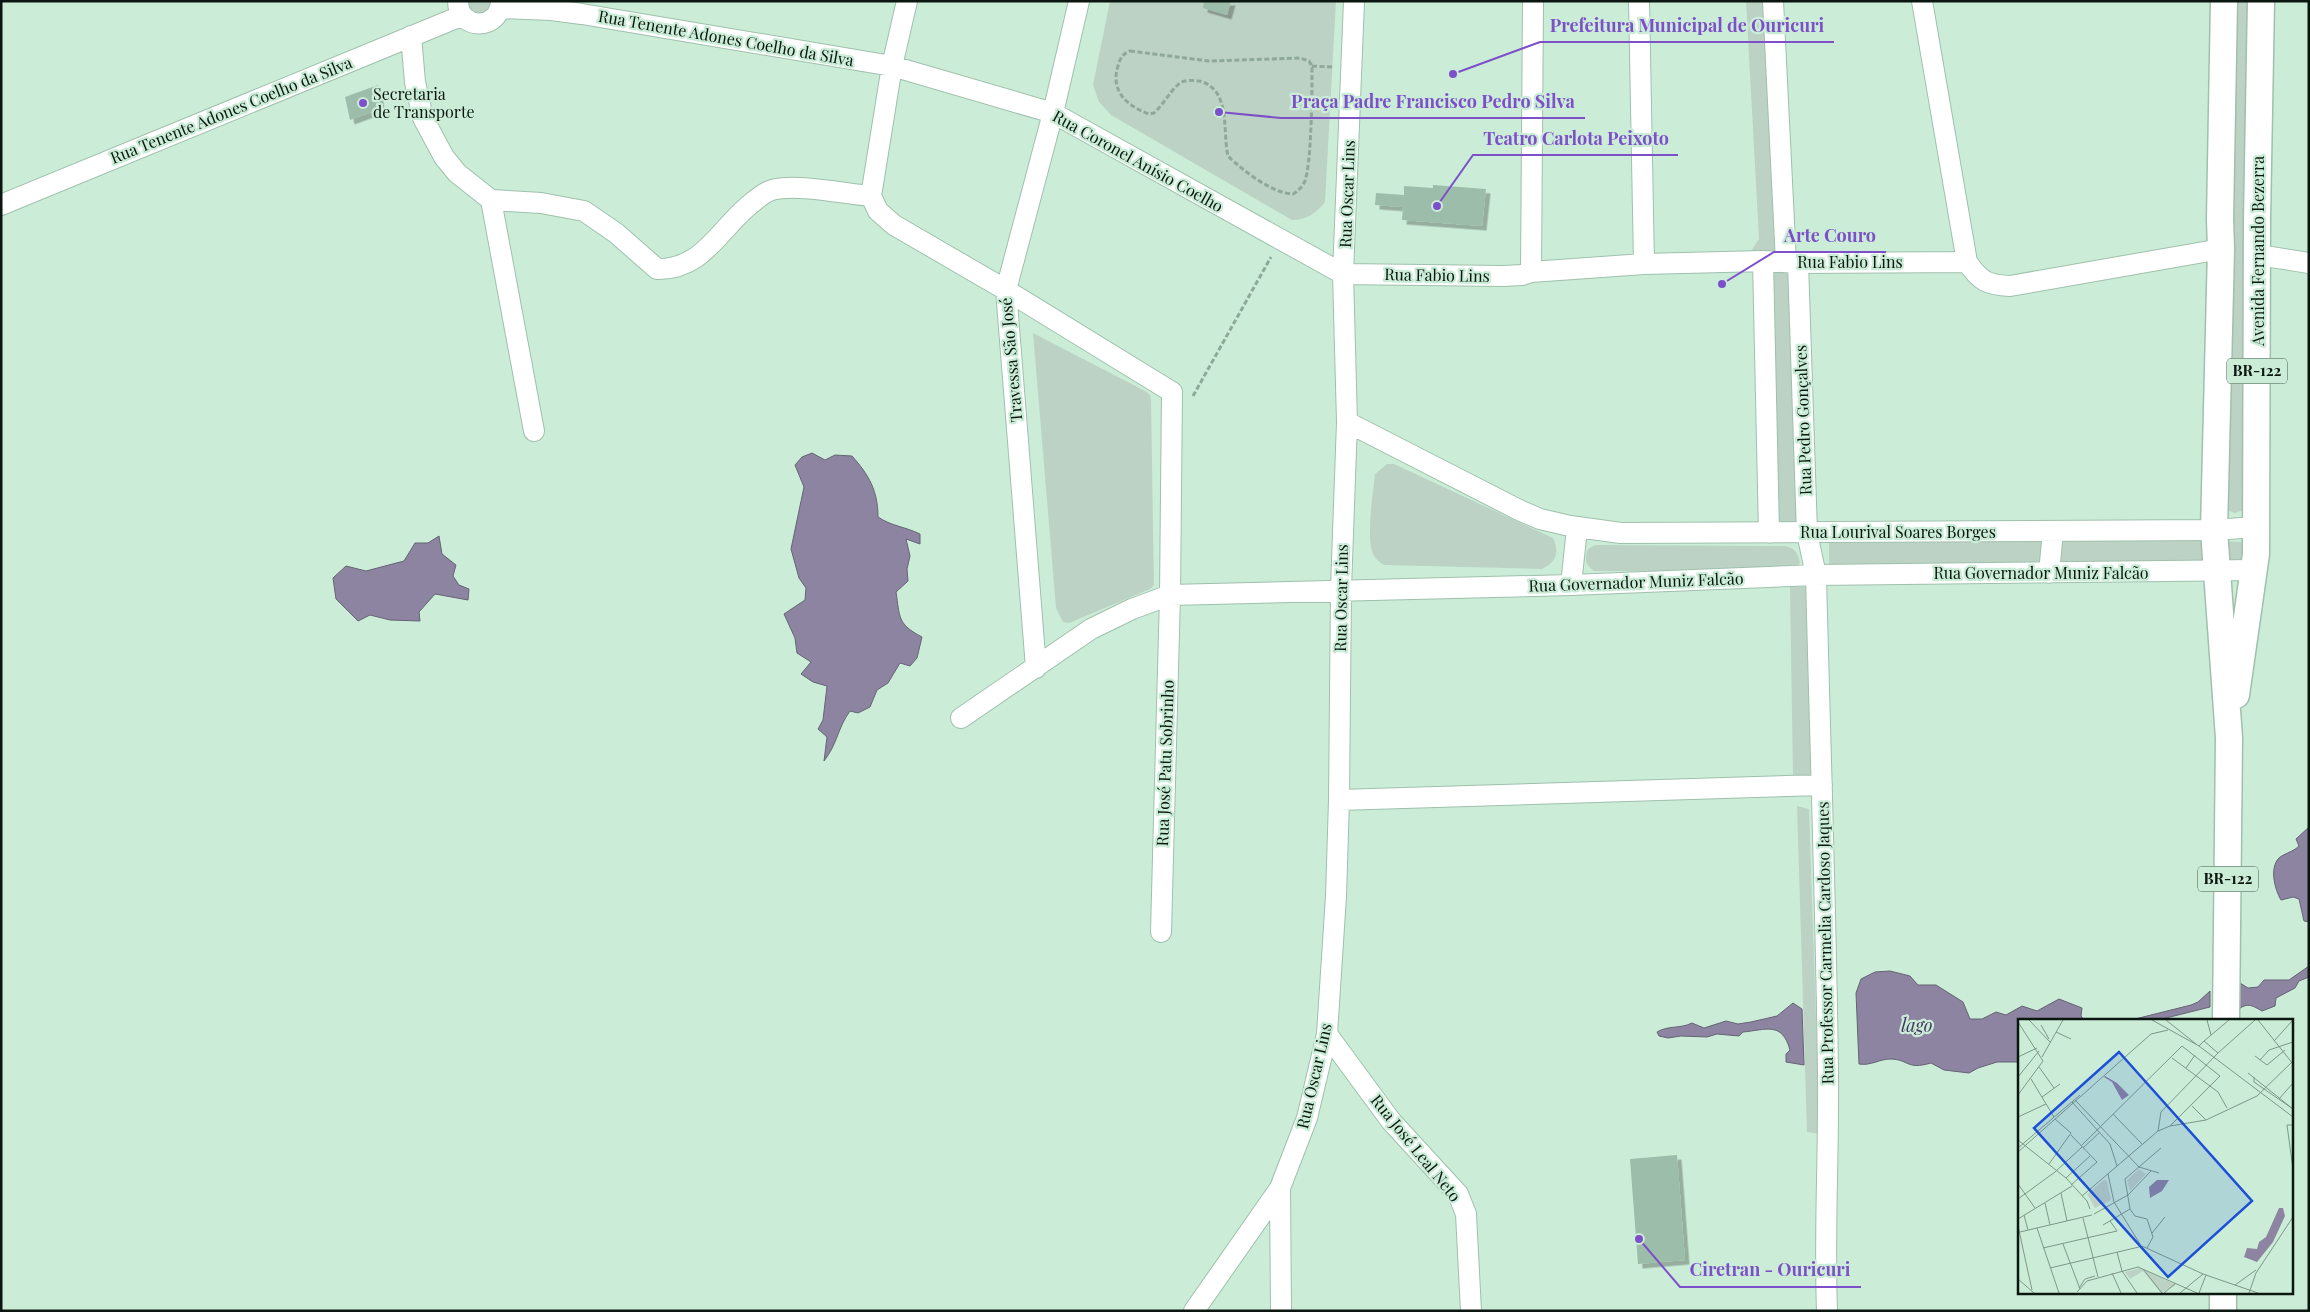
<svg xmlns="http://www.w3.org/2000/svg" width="2310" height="1312" font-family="'Playfair Display',serif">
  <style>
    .green { fill: #bcd2c4 }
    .water { fill: #8c84a0; stroke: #656374 }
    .building { fill: #9cbda9; filter: url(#shadow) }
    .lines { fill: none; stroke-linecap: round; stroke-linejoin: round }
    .minor-casing { stroke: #9fc0ac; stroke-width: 22 }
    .major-casing { stroke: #9fc0ac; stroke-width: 29 }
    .path { stroke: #8ea998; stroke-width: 3; stroke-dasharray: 5 2.5; stroke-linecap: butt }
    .minor { stroke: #fff; stroke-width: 20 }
    .major { stroke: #fff; stroke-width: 26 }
    .poi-dot { fill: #7d50c9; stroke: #cbedd8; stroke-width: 2 }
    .labels { text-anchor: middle; stroke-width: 4.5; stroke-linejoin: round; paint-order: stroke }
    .shield { fill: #cbedd8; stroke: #44564b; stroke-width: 1 }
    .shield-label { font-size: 15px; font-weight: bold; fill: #0a160f }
    .street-label { font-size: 16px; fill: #0a160f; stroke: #cbedd8 }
    .poi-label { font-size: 16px; fill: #0a160f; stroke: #cbedd8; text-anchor: start }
    .water-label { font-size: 18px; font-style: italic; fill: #42355f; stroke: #cbedd8 }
    .inset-road { fill: none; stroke: #7e9788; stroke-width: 1 }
    .view { fill: #1d4ed8; fill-opacity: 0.15; stroke: #1d4ed8; stroke-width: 2.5 }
    .inset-edge { fill: none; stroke: #0a160f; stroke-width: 2.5 }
    .leader { fill: none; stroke: #7d50c9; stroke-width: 2 }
    .callout-dot { fill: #7d50c9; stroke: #cbedd8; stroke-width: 2 }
    .callout-label { font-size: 18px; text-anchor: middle; font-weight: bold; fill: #7d50c9; stroke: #cbedd8; stroke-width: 4.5; stroke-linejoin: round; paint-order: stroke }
  </style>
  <defs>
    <filter id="shadow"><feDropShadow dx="4.5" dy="4.5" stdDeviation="0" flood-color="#0004"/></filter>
  </defs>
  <rect width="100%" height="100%" fill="#cbedd8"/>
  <path class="green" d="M467,1h25l1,1 -9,14 -15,-5z
    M1110,1h226l-11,201c-9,11 -18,18 -33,18l-181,-105 -12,-13 -6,-17z
    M1746,1h21l12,251 -30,2 10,-15z
    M2234,1h21l-12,509 -8,3 -9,-3z
    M1779,271l10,4 10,243 -4,6h-12l-4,-4 -6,-246z
    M1033,333l112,58 5,4 1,6 3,184 -4,4 -81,34 -6,-1 -7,-14z
    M1387,464h7l159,74c7,15 3,24 -11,31l-158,-4c-4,-3 -9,-6 -11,-11 -7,-16 0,-61 2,-80z
    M2207,540l-1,23 -377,1v-21z
    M2221,541l21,1v24l-22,1z
    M1595,545l190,1c10,2 13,7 15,17l-4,6 -6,2h-196c-9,-7 -10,-12 -6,-22z
    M1790,587h19l2,189h-18z
    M1797,806l12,3 11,325 -13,-2z"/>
  <path class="water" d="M812,453l13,7 10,-5 17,1c17,19 26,35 26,61 13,9 28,10 42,17v10l-14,-5 4,17 -3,13 1,12 -12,11c4,25 1,32 26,45l-5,21 -7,8 -10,-3 -12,20 -11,7 -7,17 -12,6 -8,-2c-13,18 -12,32 -26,50l3,-24 -9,-8 5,-9 4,-34 -14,-4 -12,-8 10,-12 -14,-9 -2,-15 -11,-24 21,-14 1,-12 -7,-10 -8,-29 13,-62 -9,-22 7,-8z
    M439,536l3,18 14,11 -3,11 6,9 10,4 -1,11 -33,-6 -16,18 1,9 -30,-1 -20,-5 -12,6 -22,-22 -3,-21 13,-12 20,5 38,-10 11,-18h13z
    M2309,827v95l-5,-1 -5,-22 -6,-2 -12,3c-6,-10 -12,-32 -2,-42 6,-5 14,-6 20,-12l-3,-7z
    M2309,966v11l-10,4 -4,7 -19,10 -1,8 -13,5c-9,-5 -14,-9 -23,-2l1,-26 8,5 10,-1 6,-7h25z
    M1890,971l20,5 8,9h18l27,17 7,17h12l14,-7 10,3 16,-9 15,5 22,-12 23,9 -1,8 4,5h-66v41h-22l-19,6 -9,5 -25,-3 -13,-7c-25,7 -21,-3 -40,-4 -12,0 -20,7 -32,5l-3,-71 5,-14 14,-7z
    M2210,991v16l-56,14h-27l64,-16 7,-3z
    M1793,1003l9,6 2,56 -18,-3v-8l4,-4c-8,-29 -24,-20 -47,-18l-4,4 -22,-2 -10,3 -26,-1 -13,2 -9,-2 -2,-4c12,-7 23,-3 35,-9l12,5 22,-7 12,3 13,-2 26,-6z"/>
  <path class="building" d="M1204,1h27l-4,14 -24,-7z
    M378,85l2,24 -30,11 -5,-23z
    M1433,185l53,4 -4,37 -80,-6 1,-13 -28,-2 1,-12 28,2v-9l29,2z
    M1677,1155l8,105 -47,4 -8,-105z"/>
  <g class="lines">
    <g class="minor-casing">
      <path id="minor" d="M458,1c0,30 42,30 43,0
        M907,1l-15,65 -21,130 7,15 16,14 112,65 166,102 -2,203 -9,337
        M1533,1l-2,271 113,-8 119,-3 35,2 169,-1
        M1639,1l5,263
        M1773,1l13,261
        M1922,1l45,261c13,19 20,23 43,24l211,-37
        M500,8l51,2 31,4 310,52 161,47 290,161 160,2 19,-1 9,-3
        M411,36l4,46 8,36 21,39 13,16 34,27 50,3 43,8 32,22 41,36c47,1 63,-42 96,-67 6,-5 12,-10 19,-12 23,-7 74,4 99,6
        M491,200l43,231
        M1,205l460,-189
        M2258,255l51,8
        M1763,261l6,272
        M1798,263l9,270 9,42c4,166 10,332 12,498 1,80 -4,158 -1,238
        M1347,422l172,88 21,9 30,7 51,7 593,-3 42,-3
        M2049,573l4,-42
        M1571,585l6,-57
        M1036,668l-30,-378 47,-177 26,-112
        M961,718l130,-89 41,-20 38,-14 401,-10 245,-10 439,-5
        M1339,800l483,-15
        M1327,1034l64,87 67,73 8,20 5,97
        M1280,1188l1,123
        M1194,1311l86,-123 27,-70 20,-84 9,-138 3,-96 2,-211 6,-167 -4,-148 11,-273"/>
    </g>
    <g class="major-casing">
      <path id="major" d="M2224,1l-4,218 1,30 -7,281 15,208 -3,283
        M2236,695l20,-141 1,-335 4,-218
        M2223,1311v-18"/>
    </g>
    <path class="path" d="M1130,51l79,10 91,-3 9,3 3,5c0,21 0,101 -8,117 -3,5 -6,8 -11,11 -20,0 -51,-24 -65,-38 -6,-24 4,-67 -29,-75 -5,-1 -14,-1 -19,2 -10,8 -16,21 -26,30l-5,1c-22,-8 -39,-23 -31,-48 2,-7 4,-12 12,-15z
      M1312,66l20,1
      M1193,396l78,-139"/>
    <use href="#minor" class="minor"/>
    <use href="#major" class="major"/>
  </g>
  <circle class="poi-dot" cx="363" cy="103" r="5"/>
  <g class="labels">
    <g class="shield">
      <rect x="2227" y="358.5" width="60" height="25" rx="4"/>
      <rect x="2198" y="866.5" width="60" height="25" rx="4"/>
    </g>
    <g class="shield-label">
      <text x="2257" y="376">BR-122</text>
      <text x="2228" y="884">BR-122</text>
    </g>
    <g class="street-label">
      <text transform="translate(726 38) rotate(10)" y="6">Rua Tenente Adones Coelho da Silva</text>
      <text transform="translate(231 110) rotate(-22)" y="6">Rua Tenente Adones Coelho da Silva</text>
      <text transform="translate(1138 161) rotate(29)" y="6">Rua Coronel Anísio Coelho</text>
      <text transform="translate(1347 194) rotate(-88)" y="6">Rua Oscar Lins</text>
      <text transform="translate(2258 251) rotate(-90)" y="6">Avenida Fernando Bezerra</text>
      <text x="1850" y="268">Rua Fabio Lins</text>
      <text transform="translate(1437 275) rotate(1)" y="6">Rua Fabio Lins</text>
      <text transform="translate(1011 360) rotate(-95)" y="6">Travessa São José</text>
      <text transform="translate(1803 420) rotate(-92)" y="6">Rua Pedro Gonçalves</text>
      <text x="1898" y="538">Rua Lourival Soares Borges</text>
      <text x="2041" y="579">Rua Governador Muniz Falcão</text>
      <text transform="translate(1636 582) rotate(-2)" y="6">Rua Governador Muniz Falcão</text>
      <text transform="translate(1341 598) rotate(-89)" y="6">Rua Oscar Lins</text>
      <text transform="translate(1165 763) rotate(-88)" y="6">Rua José Patu Sobrinho</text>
      <text transform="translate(1825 943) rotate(-91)" y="6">Rua Professor Carmelia Cardoso Jaques</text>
      <text transform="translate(1314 1076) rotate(-77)" y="6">Rua Oscar Lins</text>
      <text transform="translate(1416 1148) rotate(51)" y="6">Rua José Leal Neto</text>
    </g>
    <g class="poi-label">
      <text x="373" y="100">Secretaria<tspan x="373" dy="18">de Transporte</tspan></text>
    </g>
    <g class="water-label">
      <text x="1917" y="1032">lago</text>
    </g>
  </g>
  <g transform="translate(2018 1019)">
    <rect width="275" height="275" fill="#cbedd8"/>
    <path d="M121,150l7,5 -16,17 -3,-11zM86,161l3,1 4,19 -16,8 -8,-14zM122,249l36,17 -15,8 -18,-22 -13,8 -5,-7z" fill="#bcd2c4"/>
    <path d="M86,58l1,-1 12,7 12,12 -7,5 -10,-18zM151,161l-7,11 -12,7 -1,-11 8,-7zM261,189h4l2,8 -12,26 -16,20 -13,-5 3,-9 10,1 2,-7 7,-5z" fill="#8c84a0"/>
    <path class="inset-road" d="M11,1l21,22M134,1l47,26 94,71M148,1l30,24M189,1l4,15M240,1l35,44M0,3l25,39 -25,34M23,6l8,14M38,13l15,7M186,22l25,-21M256,22l19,-21M200,34l37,-33M237,37l12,9 18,-15M0,38l19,-9M24,38l21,-37M154,39l46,34 9,16M242,41l9,-10 24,-8M21,48l15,21M168,49l9,-13M230,54l45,36M0,58l21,-26M236,58v5l39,27M13,60l23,38M24,78l18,-13M261,80l14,-16M57,81l64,67 20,6M54,83l38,42 7,22M174,87l14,14M95,95l29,30M0,98l28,-13M275,106h-6l6,44M140,112l3,-19 57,-59 -14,-12 -5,5M53,116l26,27 -26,23M0,121l48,38 21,23 3,8M63,127l101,-100 38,30 -50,50M0,129l62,-53M65,129l17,-16M0,133l133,-118 17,-4M31,145l22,-31 -16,-14M90,155l6,28 26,42M48,159l24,-22M0,165l17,24M43,174l6,28M64,177l76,-65 12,-5 36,-6 51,-24 36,-35M0,180l37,-27 27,-25M27,184l5,22M112,190l5,7 12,3 6,18 -6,11M76,195l34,-19 23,-24M6,196l4,15M65,199l15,59M0,200l54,-33M85,206l27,-16 -5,-30 36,-31M0,207l14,64M19,209l22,65M2,213l72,-17M134,214l13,-16M45,225l17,45M124,227l61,28 55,19M25,229l74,-17 -7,-10M99,233l5,19 15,22M32,249l89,-21M125,250l19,24M94,254l9,20M0,260l16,14M217,266l21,-15M61,269l6,-9 10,-3M59,273l10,-11 51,-14 59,26M146,274l12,-10M162,274l23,-19M181,274l7,-18M231,274l7,-20 37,-56"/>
    <path class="view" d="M101,33l133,149 -84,76 -134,-149z"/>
    <rect width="275" height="275" class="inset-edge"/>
  </g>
  <path class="leader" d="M1453 74L1540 42H1834M1219 112L1281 118H1585M1437 206L1473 155H1678M1722 284L1774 252H1886M1639 1239L1680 1287H1861"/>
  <g class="callout-dot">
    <circle cx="1453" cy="74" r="5"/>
    <circle cx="1219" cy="112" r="5"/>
    <circle cx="1437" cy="206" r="5"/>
    <circle cx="1722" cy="284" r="5"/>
    <circle cx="1639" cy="1239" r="5"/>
  </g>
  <g class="callout-label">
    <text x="1687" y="32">Prefeitura Municipal de Ouricuri</text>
    <text x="1433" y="108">Praça Padre Francisco Pedro Silva</text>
    <text x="1576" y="145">Teatro Carlota Peixoto</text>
    <text x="1830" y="242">Arte Couro</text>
    <text x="1770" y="1276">Ciretran - Ouricuri</text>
  </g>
  <rect width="2310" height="1312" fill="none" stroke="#0a160f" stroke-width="5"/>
</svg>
